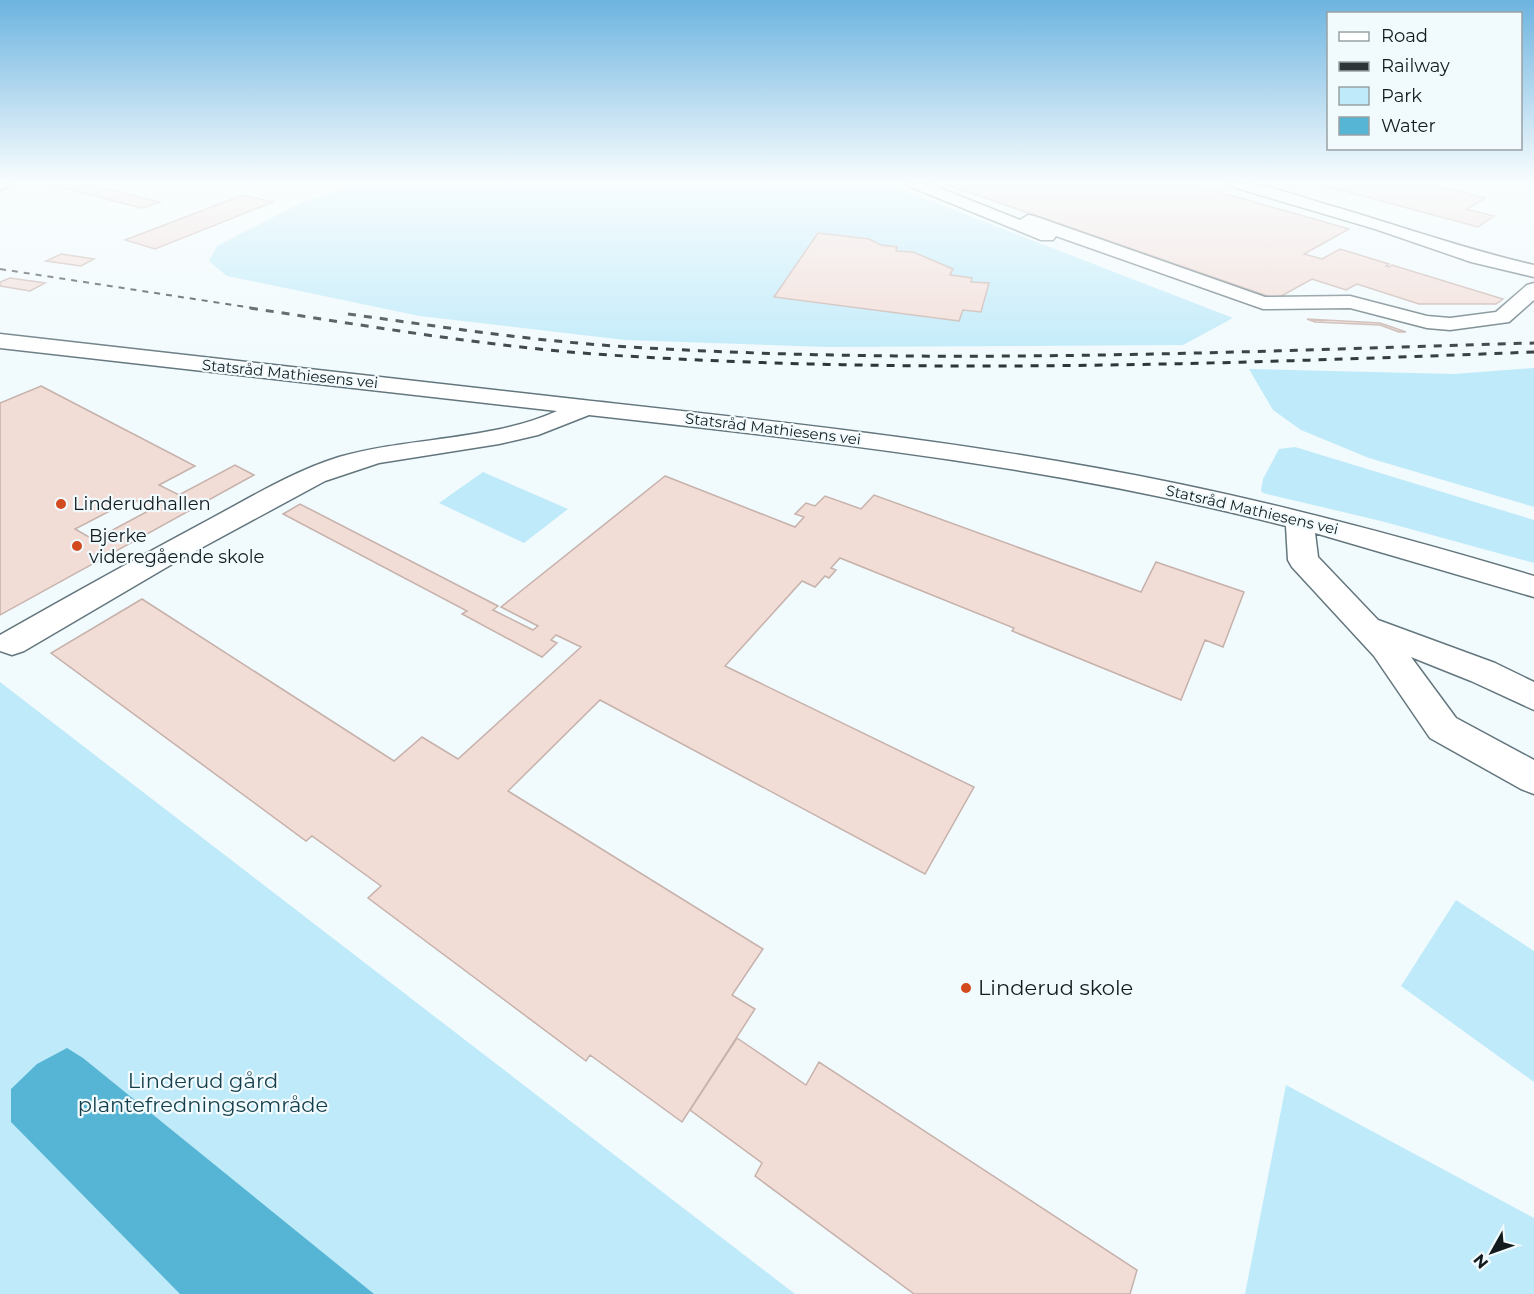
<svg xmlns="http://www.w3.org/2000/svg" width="1534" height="1294" font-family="Montserrat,sans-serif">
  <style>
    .green { fill: #bfeaf9 }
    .water { fill: #56b5d4 }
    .building { fill: #f2dcd6; stroke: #c6b1ab; stroke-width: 1.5; fill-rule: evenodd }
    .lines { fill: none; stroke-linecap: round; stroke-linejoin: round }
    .minor-casing { stroke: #63767d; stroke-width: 3 }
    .minor { fill: #fff; fill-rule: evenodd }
    .rail-far1 { stroke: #2d3538; stroke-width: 2; stroke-dasharray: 6 6; stroke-linecap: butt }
    .rail { stroke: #2d3538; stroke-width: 3; stroke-dasharray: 8 8; stroke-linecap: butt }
    .poi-dot { fill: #d24a1e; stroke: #f1fafd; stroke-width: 2 }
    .labels { text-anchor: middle; stroke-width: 4.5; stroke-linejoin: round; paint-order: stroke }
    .far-street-label { font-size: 15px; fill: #131b1e; stroke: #f1fafd }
    .poi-label { font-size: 18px; fill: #131b1e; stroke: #f1fafd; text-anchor: start }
    .near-poi-label { font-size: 21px; fill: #131b1e; stroke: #f1fafd; text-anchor: start }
    .near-park-label { font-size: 21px; fill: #133f4c; stroke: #f1fafd }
  </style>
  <rect width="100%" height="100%" fill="#f1fafd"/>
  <path class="green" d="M355,184h532l346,134 -50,27 -355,2 -203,-7 -205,-24 -193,-40 -18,-15 8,-15 82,-42z
    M1534,368v139l-165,-49 -68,-28 -28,-20 -24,-41 205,5z
    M1295,447l239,73v43l-153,-42 -118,-28 -2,-2 2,-12 16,-30z
    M483,472l85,37 -44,34 -85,-40z
    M0,682l795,612h-795z
    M1456,900l78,51v131l-133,-96z
    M1286,1085l248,133v76h-289z"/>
  <path class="water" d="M67,1048l16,10 291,236h-194l-169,-172v-33l26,-25z"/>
  <path class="building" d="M61,184h25l74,18 -18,6 -88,-22z
    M945,184h246l158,45 -45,25 18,5 18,-10 49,15 -3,2 3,1 3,-2 111,34 -7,5h-77l-62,-20 -11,6 -34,-11 -36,20z
    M1318,184h111l57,14 -20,11 28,7 -16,11z
    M243,195l30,7 -118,47 -30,-9z
    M818,233l51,6 12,6 16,2 -1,4 17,1 40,17 -3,6 22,3 -1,4 18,1 -8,29 -18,-2 -4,11 -185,-24z
    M61,254l33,5 -13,7 -35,-5z
    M10,278l35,5 -15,8 -30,-5v-4z
    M1307,319l73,4 26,9h-7l-19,-7 -65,-3z
    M41,386l154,80 -36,19 20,10 56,-30 19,10 -254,140v-212zM133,499l19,10 -58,31 -19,-11z
    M665,476l130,51 9,-10 -9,-3 11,-11 9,3 10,-10 36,13 13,-14 267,97 15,-30 88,30 -21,55 -18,-7 -24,60 -169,-69 2,-3 -174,-70 -9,10 5,2 -7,8 -4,-2 -10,11 -13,-6 -77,85 249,121 -49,87 -325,-174 -92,91 255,158 -31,46 23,14 -73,113 -92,-67 -4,6 -218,-163 13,-12 -69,-50 -6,5 -255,-188 91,-54 252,162 28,-24 36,22 123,-112 -25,-12 -5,5 6,3 -15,14 -80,-43 5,-3 -184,-97 17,-10 198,102 -5,4 40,20 5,-4 -37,-19z
    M737,1038l69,47 13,-23 318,208 -7,24h-216l-159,-118 7,-13 -72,-53z"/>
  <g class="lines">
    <g class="minor-casing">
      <path id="minor" d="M0,184h9l-3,4 -6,2z
        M909,184h21l90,36 8,-5 6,1 231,81 85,-1 77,20 23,2 46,-6 31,-27 7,-2v17l-25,22 -59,8 -23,-2 -77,-20 -87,1 -207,-73 -3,4h-12l-130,-53z
        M1231,184c32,-2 63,11 94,20 70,20 138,45 209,61v12l-63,-15 -96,-33 -142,-42z
        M0,334c194,22 389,44 583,66 199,22 399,43 596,84 120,25 238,57 355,92v21l-219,-64 3,24 60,63 117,43 39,19v28l-63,-29 -60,-24 45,61 78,42v34l-13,-5 -91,-51 -56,-82 -82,-89 -4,-7 -2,-34c-228,-59 -463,-85 -697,-111l-51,20 -39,9 -120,19 -54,18 -146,79 -155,91 -12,4 -12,-4v-16c70,-40 141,-79 212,-117 41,-22 82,-47 127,-61 70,-20 152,-16 218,-46l-557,-63z"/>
    </g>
    <use href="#minor" class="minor"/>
    <path class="rail-far1" d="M0,269l259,40"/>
    <path class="rail" d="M250,308c119,18 239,39 359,47 308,20 617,9 925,-3
      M348,314c89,12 177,26 267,32 306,20 613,6 919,-3"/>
  </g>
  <linearGradient id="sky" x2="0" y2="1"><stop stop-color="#6db4e0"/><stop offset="0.5" stop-color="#f9fdfe"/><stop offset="1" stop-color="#f9fdfe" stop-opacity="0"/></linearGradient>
  <rect width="1534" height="365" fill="url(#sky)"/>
  <g class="poi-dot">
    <circle cx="61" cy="504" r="6"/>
    <circle cx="77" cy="546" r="6"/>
    <circle cx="966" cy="988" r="6"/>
  </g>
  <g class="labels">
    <g class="far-street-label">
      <text transform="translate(290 374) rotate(6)" y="5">Statsråd Mathiesens vei</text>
      <text transform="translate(773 429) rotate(7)" y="5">Statsråd Mathiesens vei</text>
      <text transform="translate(1252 510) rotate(13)" y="5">Statsråd Mathiesens vei</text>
    </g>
    <g class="poi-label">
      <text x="73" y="510">Linderudhallen</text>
      <text x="89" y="542">Bjerke<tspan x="89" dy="21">videregående skole</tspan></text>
    </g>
    <g class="near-poi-label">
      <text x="978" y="995">Linderud skole</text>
    </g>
    <g class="near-park-label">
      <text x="203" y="1088">Linderud gård<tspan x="203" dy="24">plantefredningsområde</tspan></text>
    </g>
  </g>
  <rect x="1327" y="12" width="195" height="138" fill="#f1fafd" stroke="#98a1a4" stroke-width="1.5"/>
  <rect x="1339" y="32" width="30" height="9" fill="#ffffff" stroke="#98a1a4" stroke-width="1.5"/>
  <text x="1381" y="42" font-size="18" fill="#131b1e">Road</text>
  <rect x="1339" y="62" width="30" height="9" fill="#2d3538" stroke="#98a1a4" stroke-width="1.5"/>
  <text x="1381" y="72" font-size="18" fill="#131b1e">Railway</text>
  <rect x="1339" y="87" width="30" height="18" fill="#bfeaf9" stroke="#98a1a4" stroke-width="1.5"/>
  <text x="1381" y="102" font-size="18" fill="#131b1e">Park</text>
  <rect x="1339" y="117" width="30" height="18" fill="#56b5d4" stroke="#98a1a4" stroke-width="1.5"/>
  <text x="1381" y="132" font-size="18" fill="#131b1e">Water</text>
  <g transform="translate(1492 1252) rotate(230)" stroke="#f1fafd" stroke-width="4.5" paint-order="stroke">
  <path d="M0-4.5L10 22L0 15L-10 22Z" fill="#131b1e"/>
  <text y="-9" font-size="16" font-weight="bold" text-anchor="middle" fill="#131b1e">N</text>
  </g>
</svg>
